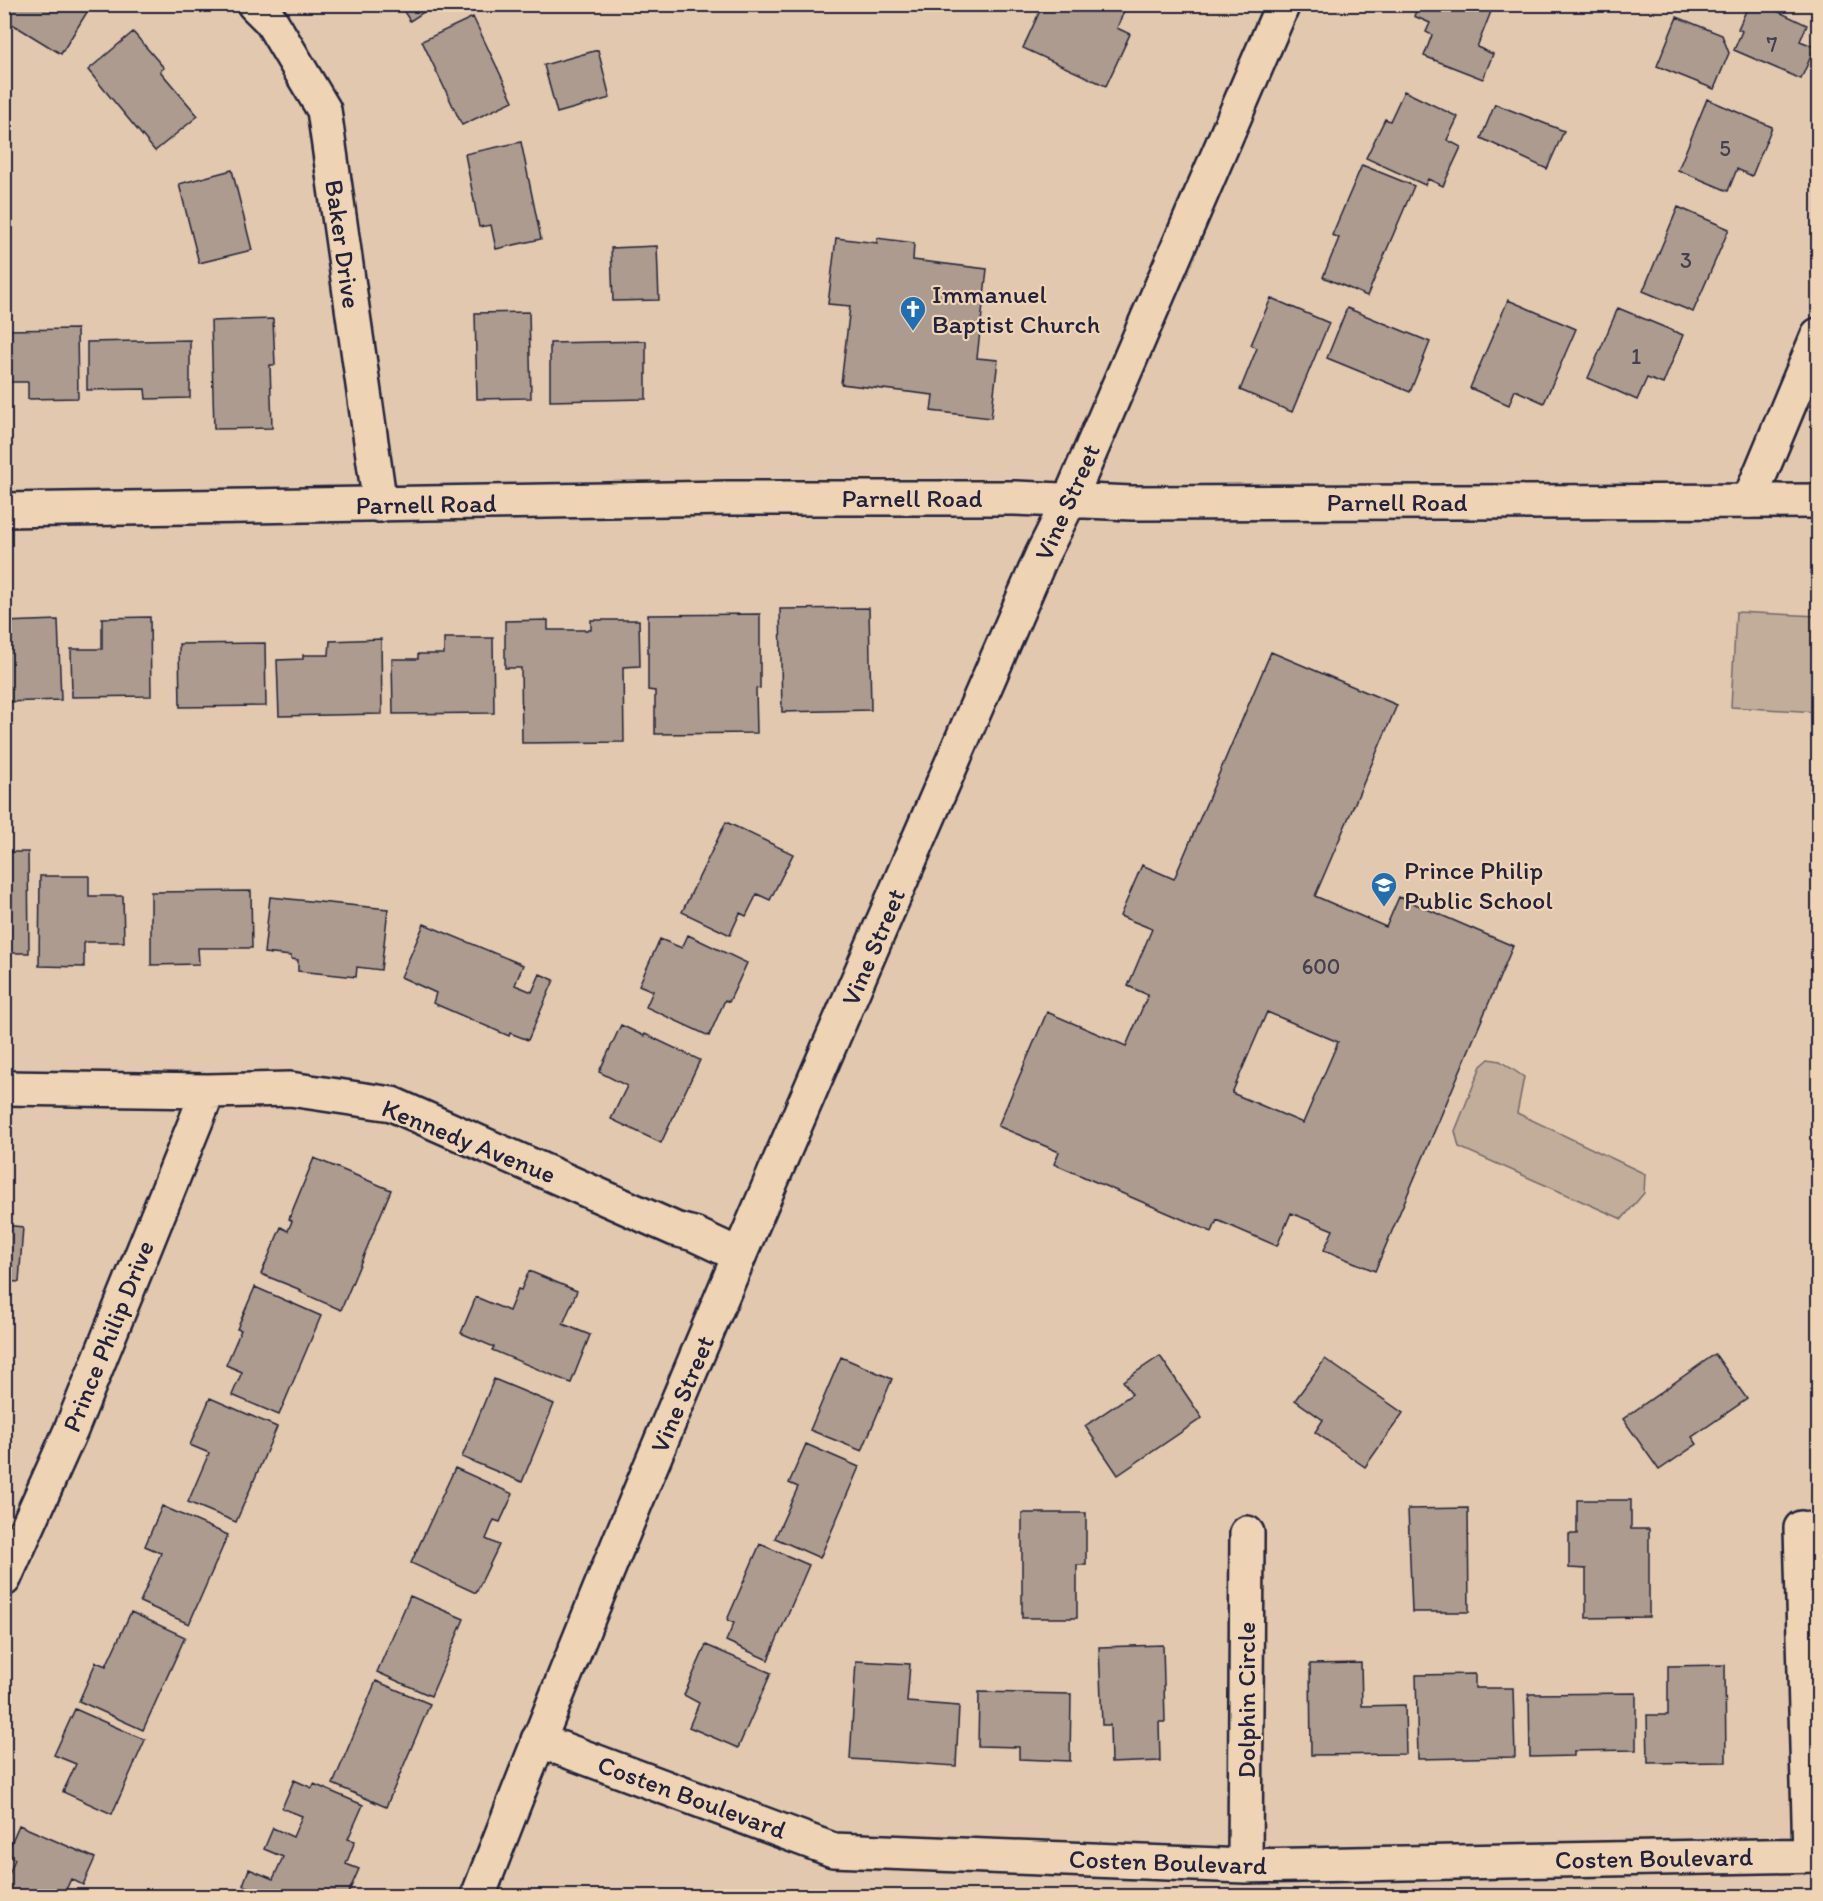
<svg xmlns="http://www.w3.org/2000/svg" width="1823" height="1901" font-family="Itim,sans-serif">
  <style>
    .green { fill: #c2ad9b; stroke: #72686b; stroke-width: 1.5 }
    .building { fill: #ac9b8e; stroke: #22223b; stroke-width: 1.5; fill-rule: evenodd }
    .lines { fill: none; stroke-linecap: round; stroke-linejoin: round }
    .street-casing { stroke: #22223b; stroke-width: 38 }
    .secondary-casing { stroke: #22223b; stroke-width: 38 }
    .street { stroke: #eed3b5; stroke-width: 33 }
    .secondary { stroke: #eed3b5; stroke-width: 33 }
    .labels { text-anchor: middle; stroke-width: 4.5; stroke-linejoin: round; paint-order: stroke }
    .number-label { font-size: 22px; fill: #444050 }
    .street-label { font-size: 26px; fill: #22223b; stroke: #eed3b5 }
    .poi-label { font-size: 26px; fill: #22223b; stroke: #eed3b5; text-anchor: start }
  </style>
  <rect width="100%" height="100%" fill="#e2c8ae"/>
  <filter id="ink" filterUnits="userSpaceOnUse"><feTurbulence type="fractalNoise" baseFrequency=".0167" numOctaves="2"/><feDisplacementMap in="SourceGraphic" scale="12" xChannelSelector="R" yChannelSelector="G"/><feConvolveMatrix kernelMatrix="1 2 1 2 8 2 1 2 1" color-interpolation-filters="sRGB"/></filter>
  <g filter="url(#ink)">
    <path class="green" d="M1736,612l82,4v96l-87,-5z
      M1489,1059l11,2 24,16 -7,36 128,61 -1,19 -22,26 -163,-72 -4,-16 26,-65z"/>
    <path class="building" d="M4,4h78l7,5 -28,45 -57,-35z
      M399,4h37l-26,17z
      M1043,4h24l7,4 2,-4h51l-10,24 13,6 -24,52 -83,-38z
      M1419,4h75l-17,43 16,7 -10,25 -59,-23 8,-21 -6,-3 4,-9 -16,-7z
      M1749,4h13l45,21 -7,16 15,6 -14,32 -67,-29 8,-19 -4,-2z
      M473,17l40,84 -51,24 -40,-84z
      M1677,17l45,18 7,18 -15,36 -57,-23z
      M133,32l31,36 -4,3 38,45 -43,35 -67,-81z
      M598,50l12,48 -53,15 -13,-48z
      M1404,91l54,26 -11,23 14,7 -18,39 -15,-7 -3,6 -59,-27 19,-39 5,2z
      M1707,99l65,28 -20,49 -15,-7 -9,22 -50,-21z
      M1495,104l69,27 -17,38 -66,-31z
      M521,142l20,97 -45,10 -5,-24 -12,2 -14,-73z
      M1362,165l52,21 -47,110 -44,-19 16,-39 -7,-3z
      M232,170l20,80 -53,13 -20,-79z
      M1678,207l51,22 -36,83 -50,-21z
      M836,238l41,5v-5l37,5 -1,17 74,9 -10,89 21,2 -7,58 -60,-7 2,-16 -92,-11 9,-78 -22,-2z
      M657,246l2,54 -46,1 -2,-53z
      M1271,298l58,25 -37,89 -52,-22 17,-42 -6,-3z
      M1508,300l68,29 -32,74 -29,-13 -6,15 -39,-17z
      M1347,308l83,34 -20,50 -83,-34z
      M1618,308l65,27 -20,49 -16,-6 -10,22 -49,-22z
      M529,312l2,86 -54,1 -2,-86z
      M273,319l2,46h-5l2,63 -58,1 -3,-108z
      M77,329l1,69 -50,1v-17h-24v-52z
      M190,340v58l-44,1 -1,-10 -58,1v-48z
      M646,341v58l-96,2v-58z
      M869,608l2,102 -89,2 -2,-103z
      M760,614v74l-4,1 1,44 -102,1v-43l-7,-1v-75z
      M150,617l1,79 -79,1 -1,-48h31v-31z
      M58,620l3,80 -56,2 -1,-80z
      M548,620v10h43v-10h48l1,46 -17,1 1,75 -102,1 -1,-75h-16v-47z
      M444,638h49l1,75 -101,1 -1,-55h26v-5h26z
      M381,639l1,75 -103,2 -2,-56 26,-1v-4h26l1,-14z
      M265,643l1,63 -86,1 -1,-63z
      M1271,652l126,53 -82,191 71,31 13,-30 114,49 -138,325 -51,-21 9,-20 -42,-17 -14,33 -60,-26 -5,12 -158,-68 5,-12 -61,-26 49,-114 79,34 22,-51 -20,-9 24,-57 -32,-13 22,-51 32,14zM1267,1012l71,30 -35,81 -71,-30z
      M726,822l67,32 -23,46 -13,-6 -11,22 -6,-3 -10,22 -48,-23z
      M4,852h24l1,101h-25z
      M40,876h49v20h34l1,46h-40v25l-45,-1z
      M251,891l1,57h-54l1,16 -48,1v-73z
      M270,897l118,12 -7,61 -24,-3 -1,10 -58,-6v-11l-7,-1v-3l-27,-3z
      M424,924l99,41 -8,20 17,7 8,-18 14,6 -26,60 -18,-7 -1,3 -76,-33 3,-10 -35,-16z
      M688,935l59,28 -18,39 -4,-2 -16,36 -63,-29 7,-16 -14,-6 21,-46 22,9z
      M621,1025l23,11 1,-2 55,26 -39,83 -50,-24 16,-33 -28,-14z
      M314,1158l77,32 -50,120 -41,-18 1,-2 -40,-16 20,-47 7,4 4,-10 -3,-2z
      M4,1225l19,2 -4,55 -15,-1z
      M529,1271l48,20 -14,33 27,11 -19,48 -79,-33 2,-3 -33,-14 15,-36 33,14 9,-22 3,1z
      M255,1287l66,29 -42,99 -47,-20 10,-23 -16,-7 15,-35 -4,-1z
      M1715,1354l32,45 -55,38 5,7 -38,26 -36,-51z
      M1160,1356l42,62 -84,57 -33,-49 47,-32 -9,-13z
      M841,1357l51,22 -30,72 -52,-21z
      M1325,1359l78,54 -38,54 -50,-35 8,-12 -28,-20z
      M494,1379l60,25 -32,78 -60,-25z
      M210,1398l67,29 -41,95 -48,-20 21,-49 -19,-8z
      M806,1444l53,23 -39,91 -45,-20 23,-51 -9,-4z
      M455,1468l58,26 -13,28 -6,-2 -8,19 13,6 -23,48 -65,-30z
      M1577,1500h54v29h18v88l-63,1v-49l-17,-1v-34h8z
      M162,1506l66,29 -39,89 -49,-22 21,-49 -16,-7z
      M1468,1508l1,104h-57l-4,-103z
      M1022,1513h64v52h-9v53h-55z
      M760,1544l49,21 -41,95 -42,-19 8,-18 -7,-3z
      M410,1596l54,23 -33,77 -54,-24z
      M131,1612l54,25 -42,93 -64,-29 17,-39 10,4z
      M706,1645l65,28 -33,75 -49,-21 10,-24 -15,-8z
      M1163,1645l2,77h-6l1,39 -49,2 -1,-38h-8l-3,-78z
      M856,1661l54,3 -3,38 52,4 -3,60 -106,-7z
      M1361,1663l1,43 43,-1 1,49 -95,1 -1,-91z
      M1725,1665l1,97 -78,1 -1,-48h21v-49z
      M1475,1674v14h38l2,69 -97,2 -2,-84z
      M376,1681l54,23 -44,103 -53,-23z
      M979,1692l92,2 -1,67 -51,-2v-12l-41,-1z
      M1636,1693v57l-62,1v5l-44,1 -1,-63z
      M75,1709l70,31 -33,74 -49,-22 13,-28 -22,-9z
      M294,1780l18,8 2,-4 49,21 -15,34 7,2 -9,23 13,5 -12,27h-61l-16,-6 -2,5 -25,-10 6,-16 24,10 10,-22 -19,-8 9,-21 20,9 9,-21 -20,-8z
      M19,1825l76,33 -12,27 -12,-6 -8,17h-59v-18l3,1 8,-20 -9,-4z"/>
    <g class="lines">
      <g class="street-casing">
        <path id="street" d="M254,4l17,17 53,89 56,395
          M1749,501l69,-166
          M4,1088l204,3 82,-2 102,15 283,125 19,5 45,21
          M1801,1528l9,327
          M4,1579l67,-149 137,-339
          M538,1740l295,110 412,16 573,-11
          M1245,1866l2,-333"/>
      </g>
      <g class="secondary-casing">
        <path id="secondary" d="M4,510l725,-12h286l117,5 686,-2
          M478,1896c174,-452 372,-896 564,-1341l27,-54 214,-497"/>
      </g>
      <use href="#street" class="street"/>
      <use href="#secondary" class="secondary"/>
    </g>
  </g>
  <defs>
    <g id="church-pin" transform="scale(1.35)"><path d="M0 17L-7.5 6A9.5 9.5 0 1 1 7.5 6Z" fill="#1f6fb2" stroke="#eed3b5"/><path d="M-1.2-6h2.4v3.5h3.3v2.4h-3.3V6h-2.4V-.1h-3.3v-2.4h3.3Z" fill="#fff"/></g>
    <g id="school-pin" transform="scale(1.35)"><path d="M0 17L-7.5 6A9.5 9.5 0 1 1 7.5 6Z" fill="#1f6fb2" stroke="#eed3b5"/><path d="M0-5L7-2L0 1L-7-2ZM-4 1L0 2.5L4 1V4Q0 6-4 4Z" fill="#fff"/></g>
  </defs>
  <g fill-rule="evenodd">
    <use href="#church-pin" x="913" y="309"/>
    <use href="#school-pin" x="1384" y="885"/>
  </g>
  <g class="labels">
    <g class="number-label">
      <text x="1772" y="52">7</text>
      <text x="1725" y="156">5</text>
      <text x="1686" y="268">3</text>
      <text x="1636" y="364">1</text>
      <text x="1321" y="974">600</text>
    </g>
    <g class="street-label">
      <text transform="translate(343 244) rotate(82)" y="9">Baker Drive</text>
      <text x="912" y="507">Parnell Road</text>
      <text transform="translate(1067 502) rotate(-66)" y="9">Vine Street</text>
      <text x="1397" y="511">Parnell Road</text>
      <text transform="translate(426 504) rotate(-1)" y="9">Parnell Road</text>
      <text transform="translate(873 947) rotate(-67)" y="9">Vine Street</text>
      <text transform="translate(469 1141) rotate(22)" y="9">Kennedy Avenue</text>
      <text transform="translate(108 1336) rotate(-68)" y="9">Prince Philip Drive</text>
      <text transform="translate(682 1394) rotate(-67)" y="9">Vine Street</text>
      <text transform="translate(1246 1700) rotate(-90)" y="9">Dolphin Circle</text>
      <text transform="translate(692 1797) rotate(20)" y="9">Costen Boulevard</text>
      <text transform="translate(1654 1858) rotate(-1)" y="9">Costen Boulevard</text>
      <text transform="translate(1168 1862) rotate(2)" y="9">Costen Boulevard</text>
    </g>
    <g class="poi-label">
      <text x="932" y="303">Immanuel<tspan x="932" dy="30">Baptist Church</tspan></text>
      <text x="1404" y="879">Prince Philip<tspan x="1404" dy="30">Public School</tspan></text>
    </g>
  </g>
  <rect width="1823" height="1901" fill="none" stroke="#eed3b5" stroke-width="24"/>
  <rect x="12" y="12" width="1799" height="1877" fill="none" stroke="#22223b" stroke-width="2" filter="url(#ink)"/>
</svg>
